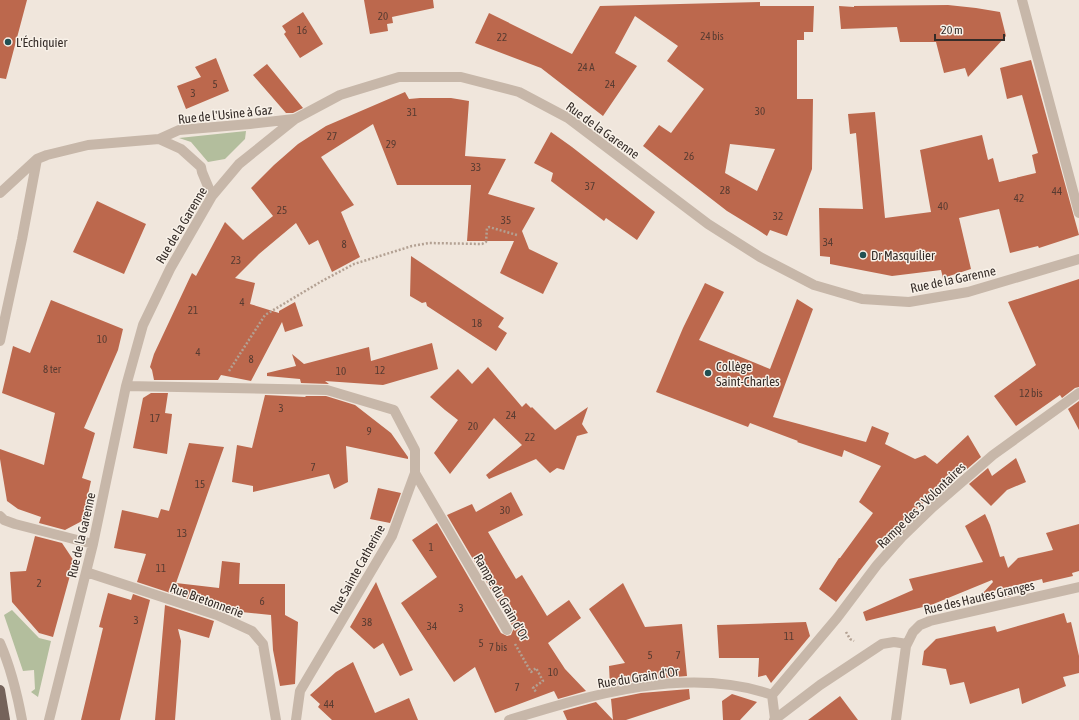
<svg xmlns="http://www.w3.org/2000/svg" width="1079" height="720" font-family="'Asap Condensed',sans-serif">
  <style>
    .green { fill: #b3be9d }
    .building { fill: #bc684d; fill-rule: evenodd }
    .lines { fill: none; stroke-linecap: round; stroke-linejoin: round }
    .path { stroke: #b3a193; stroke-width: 2.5; stroke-dasharray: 2 2; stroke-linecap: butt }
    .minor { stroke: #c7b7a9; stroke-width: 10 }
    .major { stroke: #75635a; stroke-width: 10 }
    .poi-dot { fill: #215053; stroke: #f8f1e8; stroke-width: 1.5 }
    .labels { text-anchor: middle; stroke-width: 3; stroke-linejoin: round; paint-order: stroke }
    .number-label { font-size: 11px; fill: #573b31 }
    .poi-label { font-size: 13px; fill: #352c28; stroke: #f8f1e8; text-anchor: start }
    .street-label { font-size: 13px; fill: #352c28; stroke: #f8f1e8 }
  </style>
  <rect width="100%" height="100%" fill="#f0e6dc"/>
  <path class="green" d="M246,131l-1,8 -20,20 -17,3 -17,-20 -12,-4z
    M12,610l27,28 12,3 -13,56 -7,-5 4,-3 -1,-19 -11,1 -19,-56z"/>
  <path class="building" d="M0,0h27l-21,79 -6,-1z
    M364,0h69l1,8 -42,9 1,6 -6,1 1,7 -18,3z
    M760,2v4h54l-1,26h-9v8h-7v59h16l-1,70 -25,67 -17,-6 -3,6 -9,-6 -31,-19 -84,-65 16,-21 12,8 33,-44 -37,-28 11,-15 -43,-30 -20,37 22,13 -34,50 -62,-48 -66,-25 14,-30 83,41 28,-48zM730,144l45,5 -18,42 -32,-18z
    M948,5l28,3 24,4 6,24 -38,41 -3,-9 -21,5 -8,-31h-36l-3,-15 -56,2 -2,-23 15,1v-1z
    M303,12l20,32 -23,14 -16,-24 2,-2 -4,-6z
    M216,58l13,33 -43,18 -9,-23 24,-9 -6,-10z
    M1031,60l48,175 -40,13 -1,-2 -28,7 -11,-44 -40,9 12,51 -28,9 -2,-8 -49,6 -62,-12v-7l-10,-1 -1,-48 44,1 -7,-76 -6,1 -2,-20 27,-2 10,106 46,-6 -11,-62 62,-15 6,25 5,-2 6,24 37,-9 -4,-18 6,-2 -16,-58 -15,4 -7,-31z
    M267,64l36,44 -10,5h-7l-33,-38z
    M405,92l4,7 11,-1h31l18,3 -4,55 41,3 -18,35 47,14 -13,23 7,18 29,14 -15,31 -43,-21 14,-32h-47l4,-56h-74l-24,-61 -52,33 33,48 -13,7 19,45 -28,15 -14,-32 -9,5 -13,-22 -37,31 -24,24 20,5 -5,21 29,9v-2l16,-9 8,24 -18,6 -3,-10 -31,59 -30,-6 -3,5h-64l-2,-10 -2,-3 4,-13 38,-81 4,3 29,-54 18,18 30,-24 -22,-28 23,-23 24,-21 28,-18z
    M551,132l21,15 83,65 -18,28 -31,-22 -2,3 -53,-40 2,-8 -19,-10z
    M97,201l49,23 -22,50 -51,-22z
    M411,256l93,62 -6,9 9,6 -11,18 -69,-45 -1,-4 -4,1 -12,-7z
    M1079,279v108l-4,1 -13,10 -2,-3 -44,31 -22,-30 42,-31 -28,-63z
    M705,283l19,9 -25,48 71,29 27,-70 16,10 -40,108 93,25 6,-16 17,7 -4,11 30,15 10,-4 12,9 31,-29 13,22 -21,18 -2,-1 -36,30 -18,19 -2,-1 -13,14 -1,-2 -52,68 -17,-13 20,-31h1l33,-45 -14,-11 22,-36 -37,-16 -2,7 -45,-15 1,-1 -48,-18 -2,4 -92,-35 27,-64z
    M51,300l72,29 -5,21 -34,78 11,5 -13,45 9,3 -9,40 -17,9 -26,-7 2,-6 -23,-8 -11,-8 -7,-42v-10l44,16 11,-52 -53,-20 11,-47 17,7z
    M432,343l6,26 -55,16 -58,-4 4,3 -28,-1 -1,-4 -33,-3v-3l29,-7 -4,-12 12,10 65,-17 2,14z
    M488,367l34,40 4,-4 5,5 1,-1 23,23 33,-23 -6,17 6,9 -11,3 -13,34 -7,-2 -7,5 -14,-14 -47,20 -3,-4 36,-30 -28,-27 -44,56 -16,-21 24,-33 -13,-10 -15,-13 28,-28 14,15z
    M151,393h17l-3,20 7,1 -5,40 -34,-6 10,-50z
    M265,395l41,2 -1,-1h21l29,9 36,28 17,24v2l-62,-13 2,36 -14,7 -5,-15 -76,18v-6l-21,-4 5,-37 15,3z
    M1079,401v29l-11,-21z
    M189,443l35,4 -48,136 43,5 3,-27 18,2 -1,21h46v31l13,7 -3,62 -15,2 -7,-36 -2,-35 -49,-5 -85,-28 9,-28 -32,-6 8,-38 36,8 3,-9 8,2z
    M1016,458l10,24 -19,8 -16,16 -22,-22 19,-16 4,8z
    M378,488l23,5 -11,30 -20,-4z
    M511,492l12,23 -35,17 28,47 6,-4 25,41 22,-16 12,18 -33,25 17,26 21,22 -28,8 -4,-8 -59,22 -20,-46 -21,15 -53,-79 36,-26 -25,-37 25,-17 64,110 6,3 4,-1 2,-5v-3l-66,-112 25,-11 4,8z
    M985,514l5,11 10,32 4,-1 4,12 10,-10 35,-8 -7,-17 33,-9v47l-7,2 1,3 -26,6 -4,1 -1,-4 -33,8 3,9 -11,2 -4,-8 -14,3 10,-11 -1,-2 -61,25 -65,16 -3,-9 50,-22 -4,-11 74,-17 -18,-36z
    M35,536l27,7 12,18 -21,76 -14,-4 -27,-31 -2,-30 16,-1z
    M376,582l37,88 -13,6 -17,-33 -9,6 -24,-22z
    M623,583l22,44 37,-3 5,52 -48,4 -29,6 -1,-20 16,-3 -36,-54z
    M108,593l23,7 2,-6 17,6 -30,120h-39l22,-92 -4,-1z
    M165,605l49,16 -5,17 -31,-9 3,12 -6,79h-20z
    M1064,613l3,10 4,-1 8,34v17l-16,4 3,9 -44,18 -3,-16 -49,16 -6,-22 -14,3 -4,-16 -24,-4 2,-14 12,-12 59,-13 2,6z
    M806,622l4,14 -39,47 -5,-8 -8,2 1,-19h-40l-2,-33z
    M353,662l22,51 34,-15 9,22h-86l-14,-13 2,-3 -10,-9 26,-23z
    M689,689l1,10 -64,21h-13l-2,-21 30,-6z
    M732,694l25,8 -17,18h-17l-1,-19z
    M840,696l18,24h-50z
    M596,702l17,18h-46l-4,-9z"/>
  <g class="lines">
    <path class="path" d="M229,371l36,-56 57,-34 32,-17 58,-18 17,-3 53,1 4,-2 1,-14 2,-1 28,8
      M846,632l4,7 4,2
      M515,644l16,28 5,-4 7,13 -10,7 4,5"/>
    <path class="minor" d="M1022,0l57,213
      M159,139l22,10 20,18 1,5 10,24
      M0,193l37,-34 10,-4 41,-10 71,-6 20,-9 71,-6 44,-5
      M0,341l22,-102 15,-80
      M126,386l201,4 67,20 21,40v23l-23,63 -92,155 -4,29
      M415,473l92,157
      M0,516l4,4 11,4 78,20
      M86,572l131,43 35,16 11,13 13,76
      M0,643c11,25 17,50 22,77
      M775,719l-3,-24 65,-77 40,-53 25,-28 31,-30 60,-52 86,-62
      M49,720l44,-176 33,-158 17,-61 27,-56 42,-73 27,-32 56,-45 45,-24 59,-18h62l58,15 49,26 140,106 52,33 54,28 48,14 47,3 59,-10 111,-33
      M509,720c81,-25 180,-55 263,-25
      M774,720l46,-35 62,-41 12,-2 13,2
      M896,720l10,-74 7,-14 7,-7 10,-4 149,-34"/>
    <path class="major" d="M0,690l5,30"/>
  </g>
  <g class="poi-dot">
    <circle cx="8" cy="42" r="4"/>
    <circle cx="863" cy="255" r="4"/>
    <circle cx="708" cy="373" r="4"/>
  </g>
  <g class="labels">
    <g class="number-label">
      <text x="383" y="20">20</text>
      <text x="302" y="34">16</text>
      <text x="712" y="40">24 bis</text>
      <text x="502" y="41">22</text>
      <text x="586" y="71">24 A</text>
      <text x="215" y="88">5</text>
      <text x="610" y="88">24</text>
      <text x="193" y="97">3</text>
      <text x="760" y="115">30</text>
      <text x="412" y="116">31</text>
      <text x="332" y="140">27</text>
      <text x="391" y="148">29</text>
      <text x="689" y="160">26</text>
      <text x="476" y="171">33</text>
      <text x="590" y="190">37</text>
      <text x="725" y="194">28</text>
      <text x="1057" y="195">44</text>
      <text x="1019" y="202">42</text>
      <text x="943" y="210">40</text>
      <text x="282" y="214">25</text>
      <text x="778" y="220">32</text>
      <text x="506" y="224">35</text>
      <text x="828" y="246">34</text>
      <text x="344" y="248">8</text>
      <text x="236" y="264">23</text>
      <text x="242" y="306">4</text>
      <text x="193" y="314">21</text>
      <text x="477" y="327">18</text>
      <text x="102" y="343">10</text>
      <text x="198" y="356">4</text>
      <text x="251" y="363">8</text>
      <text x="52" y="373">8 ter</text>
      <text x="380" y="374">12</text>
      <text x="341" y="375">10</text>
      <text x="1031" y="397">12 bis</text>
      <text x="281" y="412">3</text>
      <text x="511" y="419">24</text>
      <text x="155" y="422">17</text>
      <text x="473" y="430">20</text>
      <text x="369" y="435">9</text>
      <text x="530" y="441">22</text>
      <text x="313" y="471">7</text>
      <text x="200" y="488">15</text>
      <text x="505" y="514">30</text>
      <text x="182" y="537">13</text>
      <text x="431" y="551">1</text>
      <text x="161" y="572">11</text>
      <text x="39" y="587">2</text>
      <text x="262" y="605">6</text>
      <text x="461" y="612">3</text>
      <text x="136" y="624">3</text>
      <text x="367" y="626">38</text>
      <text x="432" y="630">34</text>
      <text x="789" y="640">11</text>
      <text x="481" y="647">5</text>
      <text x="498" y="651">7 bis</text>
      <text x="650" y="659">5</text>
      <text x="678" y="659">7</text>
      <text x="553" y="676">10</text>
      <text x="517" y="691">7</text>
      <text x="329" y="708">44</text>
    </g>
    <g class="poi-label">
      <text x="16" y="47">L'Échiquier</text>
      <text x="871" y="260">Dr Masquilier</text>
      <text x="716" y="371">Collège<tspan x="716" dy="15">Saint-Charles</tspan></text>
    </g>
    <g class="street-label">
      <text transform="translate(225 114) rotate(-6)" y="5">Rue de l'Usine à Gaz</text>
      <text transform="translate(603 130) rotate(36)" y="5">Rue de la Garenne</text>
      <text transform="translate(181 225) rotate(-59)" y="5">Rue de la Garenne</text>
      <text transform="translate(953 279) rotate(-12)" y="5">Rue de la Garenne</text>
      <text transform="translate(921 505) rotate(-44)" y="5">Rampe des 3 Volontaires</text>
      <text transform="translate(81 535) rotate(-77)" y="5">Rue de la Garenne</text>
      <text transform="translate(357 569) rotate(-61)" y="5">Rue Sainte Catherine</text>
      <text transform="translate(502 597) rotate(60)" y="5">Rampe du Grain d'Or</text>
      <text transform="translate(979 597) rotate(-13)" y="5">Rue des Hautes Granges</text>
      <text transform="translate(207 600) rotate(20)" y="5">Rue Bretonnerie</text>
      <text transform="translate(638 677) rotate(-9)" y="5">Rue du Grain d'Or</text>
    </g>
  </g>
  <path d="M935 34v6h69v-6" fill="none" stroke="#352c28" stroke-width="2"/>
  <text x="941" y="34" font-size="12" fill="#352c28" stroke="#f8f1e8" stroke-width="3" paint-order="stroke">20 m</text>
</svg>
